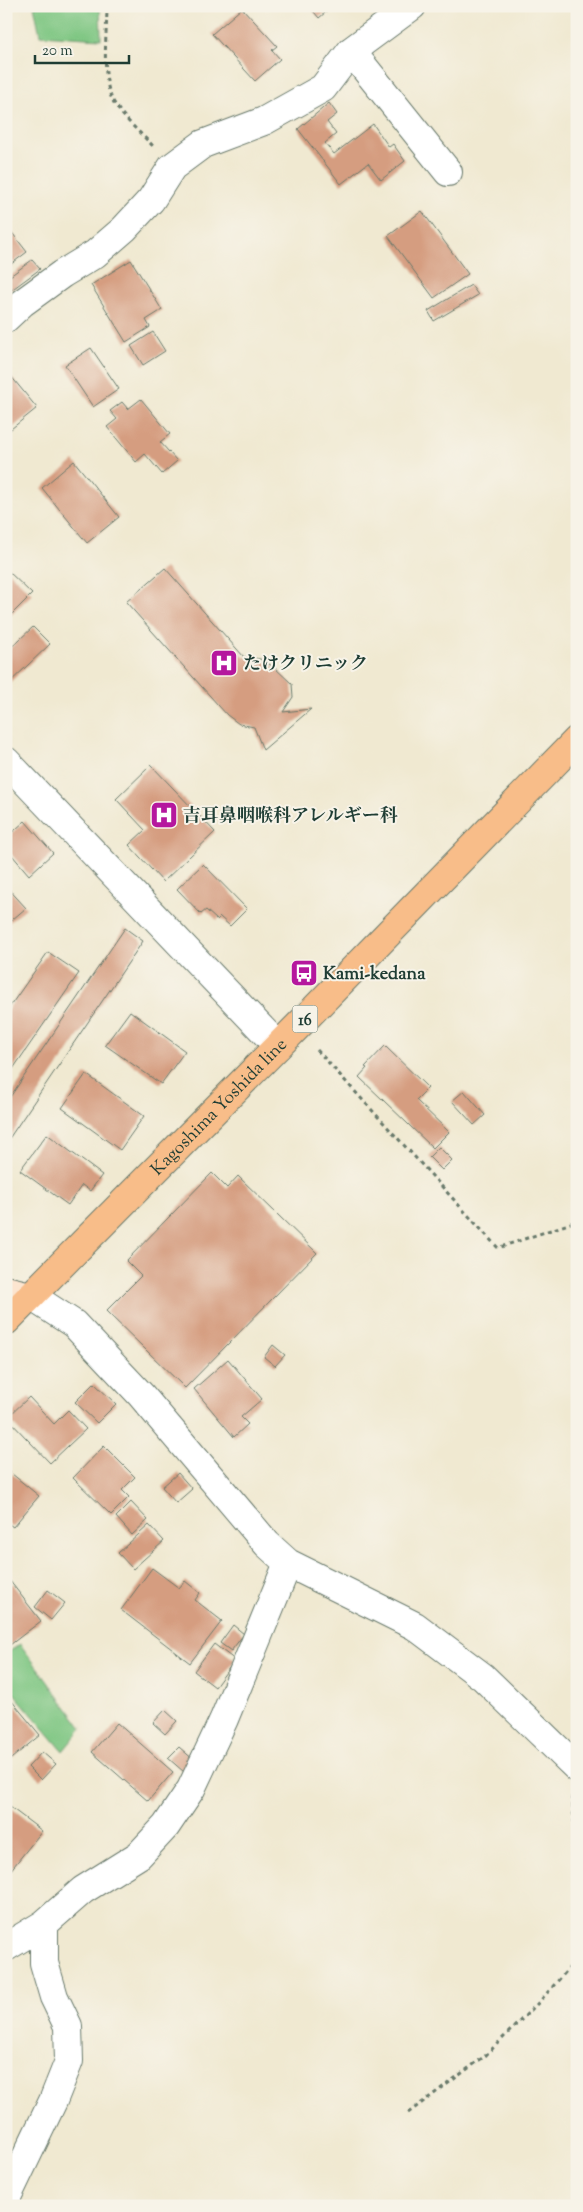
<svg xmlns="http://www.w3.org/2000/svg" width="583" height="2212" font-family="'Sorts Mill Goudy','Noto Serif JP',serif">
  <style>
    .green { fill: #7ec682; stroke: #4e825b }
    .building { fill: #d59d80 }
    .lines { fill: none; stroke-linecap: round; stroke-linejoin: round }
    .minor-casing { stroke: #68796b; stroke-width: 30 }
    .tertiary-casing { stroke: #68796b; stroke-width: 30 }
    .secondary-casing { stroke: #68796b; stroke-width: 30 }
    .primary-casing { stroke: #68796b; stroke-width: 30 }
    .path { stroke: #68796b; stroke-width: 3; stroke-dasharray: 4 4; stroke-linecap: butt }
    .minor { stroke: #fff; stroke-width: 28 }
    .tertiary { stroke: #fff; stroke-width: 28 }
    .secondary { stroke: #fce5d0; stroke-width: 28 }
    .primary { stroke: #f8bd89; stroke-width: 28 }
    .labels { text-anchor: middle; stroke-width: 4; stroke-linejoin: round; paint-order: stroke }
    .shield { fill: #f7f3e8; stroke: #60746a; stroke-width: 1 }
    .shield-label { font-size: 16px; font-weight: bold; fill: #1f3d34 }
    .poi-label { font-size: 18px; font-weight: bold; fill: #1f3d34; stroke: #f7f3e8; text-anchor: start }
    .street-label { font-size: 18px; fill: #1f3d34; stroke: #f7f3e8 }
  </style>
  <rect width="100%" height="100%" fill="#f7f3e8"/>
  <filter id="ink" filterUnits="userSpaceOnUse"><feTurbulence type="fractalNoise" baseFrequency=".02" numOctaves="2"/><feDisplacementMap in="SourceGraphic" scale="10" xChannelSelector="R" yChannelSelector="G"/><feConvolveMatrix kernelMatrix="1 2 1 2 8 2 1 2 1" color-interpolation-filters="sRGB"/></filter>
  <filter id="wash" filterUnits="userSpaceOnUse"><feTurbulence type="fractalNoise" baseFrequency=".0096" numOctaves="4" result="noise"/><feDisplacementMap in="SourceGraphic" scale="20" xChannelSelector="R" yChannelSelector="G"/><feGaussianBlur stdDeviation="1.12" result="paint"/><feColorMatrix in="noise" values="0 0 0 0 0 0 0 0 0 0 0 0 0 0 0 0 0 1.4 0 .05"/><feComposite in="paint" operator="in"/></filter>
  <g filter="url(#wash)">
    <rect width="100%" height="100%" fill="#f0e9d1"/>
    <path class="green" d="M34,6h66l1,33 -61,-4z
      M20,1644l62,84 -19,23 -57,-67v-30z"/>
    <g id="blocks">
      <path class="building" d="M309,6h24l-14,12z
        M242,8l35,38 -5,4 8,9 -25,22 -43,-47z
        M329,103l8,11 -10,8 9,12 -11,9 9,11 39,-30 16,23 4,-3 12,17 -24,19 -13,-17 -27,21 -43,-55z
        M422,211l46,63 -34,24 -46,-62z
        M6,225l21,27 -21,16z
        M32,260l8,9 -30,22 -4,-5v-7z
        M131,260l31,50 -16,10 4,7 -24,15 -35,-57z
        M471,285l7,10 -44,26 -6,-10z
        M153,332l12,19 -22,14 -12,-19z
        M91,348l28,41 -26,18 -28,-42z
        M10,375l27,33 -31,25v-55z
        M141,399l29,35 -10,8 17,19 -15,13 -17,-20 -9,8 -29,-35 10,-8 -7,-8 12,-9 6,7z
        M74,461l45,56 -32,26 -45,-55z
        M165,568l79,89 16,2 14,8 18,17 1,13 -10,15 28,-3 -48,41 -9,-23 -15,-3 -12,-9 -101,-113z
        M6,569l26,25 -26,26z
        M33,627l17,17 -44,42v-34z
        M151,765l64,67 -52,50 -34,-37 16,-15 -29,-31z
        M25,821l28,32 -24,22 -23,-27v-10z
        M203,864l44,45 -17,17 -10,-9 -3,3 -11,-10 -5,4 -24,-25z
        M6,886l20,22 -20,17z
        M125,928l18,13 -135,199 -2,-1v-36z
        M48,952l31,21 -73,106v-67z
        M130,1011l55,40 -24,33 -56,-39z
        M385,1046l43,42 -12,12 33,32 -16,16 -74,-71 8,-9 -2,-1z
        M86,1074l58,42 -24,34 -58,-42z
        M464,1091l21,24 -11,10 -22,-24z
        M47,1134l55,41 -12,16 -8,-6 -14,20 -48,-35z
        M439,1147l13,13 -10,10 -13,-13z
        M212,1173l15,15 11,-12 79,77 -132,135 -79,-77 35,-35 -15,-15z
        M273,1345l12,10 -10,11 -11,-9z
        M228,1359l34,40 -21,18 7,7 -14,13 -40,-48z
        M94,1383l22,21 -19,19 -22,-21z
        M29,1397l25,27 14,-14 18,19 -36,34 -43,-45z
        M104,1446l31,31 -13,13 7,7 -18,18 -38,-37z
        M6,1469l33,27 -26,31 -7,-5z
        M178,1473l14,16 -16,14 -14,-16z
        M131,1502l17,18 -16,15 -16,-18z
        M149,1525l15,16 -31,28 -15,-16z
        M152,1568l27,20 6,-7 15,12 -5,7 27,21 -32,42 -69,-53z
        M6,1576l35,45 -35,27z
        M48,1590l17,13 -14,17 -16,-13z
        M233,1625l11,9 -13,17 -11,-8z
        M214,1644l21,16 -20,27 -21,-16z
        M6,1694l34,41 -34,28z
        M165,1710l12,11 -12,13 -12,-11z
        M117,1723l56,49 -25,29 -56,-49z
        M179,1747l16,14 -11,11 -16,-14z
        M42,1752l14,12 -15,16 -13,-13z
        M6,1804l36,27 -32,40 -4,-3z"/>
    </g>
  </g>
  <g filter="url(#ink)">
    <use href="#blocks" fill-opacity="0" stroke="#68796b" stroke-width="1"/>
    <g class="lines">
      <g class="minor-casing">
        <path id="minor" d="M351,51l97,121
          M6,318l16,-15 40,-29 33,-20 29,-25 27,-29 21,-33 31,-23 61,-23 59,-33 28,-37 61,-45
          M31,1296l43,28 67,71 126,149 21,19 127,63 68,51 94,91
          M6,1947l38,-23 39,-34 56,-35 27,-29 25,-37 33,-70 64,-156
          M6,2199l47,-98 16,-40 -1,-35 -14,-29 -10,-34v-39"/>
      </g>
      <g class="tertiary-casing">
        <path id="tertiary" d="M6,761l272,285"/>
      </g>
      <g class="secondary-casing">
        <path id="secondary" d="M6,1290l25,6"/>
      </g>
      <g class="primary-casing">
        <g id="primary">
          <path id="s1" d="M6,1321l291,-294 280,-287"/>
        </g>
      </g>
      <path class="path" d="M107,6c0,27 -6,69 5,93 9,18 28,33 41,47
        M317,1050l181,198 79,-27
        M572,1796l5,66
        M408,2113l77,-57 54,-54 38,-43"/>
      <use href="#minor" class="minor"/>
      <use href="#tertiary" class="tertiary"/>
      <use href="#secondary" class="secondary"/>
      <use href="#primary" class="primary"/>
    </g>
  </g>
  <defs>
    <g id="hospital-square" transform="scale(1.4375)"><rect x="-9" y="-9" width="18" height="18" rx="4" fill="#b5179e" stroke="#f7f3e8"/><path d="M-5-5h3v3.5h4V-5h3V5h-3V1.5h-4V5h-3Z" fill="#fff"/></g>
    <g id="bus-square" transform="scale(1.4375)"><rect x="-9" y="-9" width="18" height="18" rx="4" fill="#b5179e" stroke="#f7f3e8"/><path d="M-5-6H5V4H4V6H2V4H-2V6H-4V4H-5ZM-3.5-4V0h7V-4ZM-3.5 1.2v1.5H-2V1.2ZM2 1.2v1.5H3.5V1.2Z" fill="#fff"/></g>
  </defs>
  <g fill-rule="evenodd">
    <use href="#hospital-square" x="224" y="663"/>
    <use href="#hospital-square" x="164" y="815"/>
    <use href="#bus-square" x="304" y="973"/>
  </g>
  <g class="labels">
    <rect class="shield" x="292.5" y="1005.5" width="25" height="27" rx="4"/>
    <g class="shield-label">
      <text x="305" y="1025">16</text>
    </g>
    <g class="poi-label">
      <text x="243" y="669">たけクリニック</text>
      <text x="183" y="821">吉耳鼻咽喉科アレルギー科</text>
      <text x="323" y="979">Kami-kedana</text>
    </g>
    <g class="street-label">
      <text dy="6" stroke="none"><textPath href="#s1" startOffset="302">Kagoshima Yoshida line</textPath></text>
    </g>
  </g>
  <rect width="583" height="2212" fill="none" stroke="#f7f3e8" stroke-width="25"/>
  <path d="M35 55v8h94v-8" fill="none" stroke="#1f3d34" stroke-width="2.5"/>
  <text x="42" y="55" font-size="15" fill="#1f3d34" stroke="#f7f3e8" stroke-width="4" paint-order="stroke">20 m</text>
</svg>
